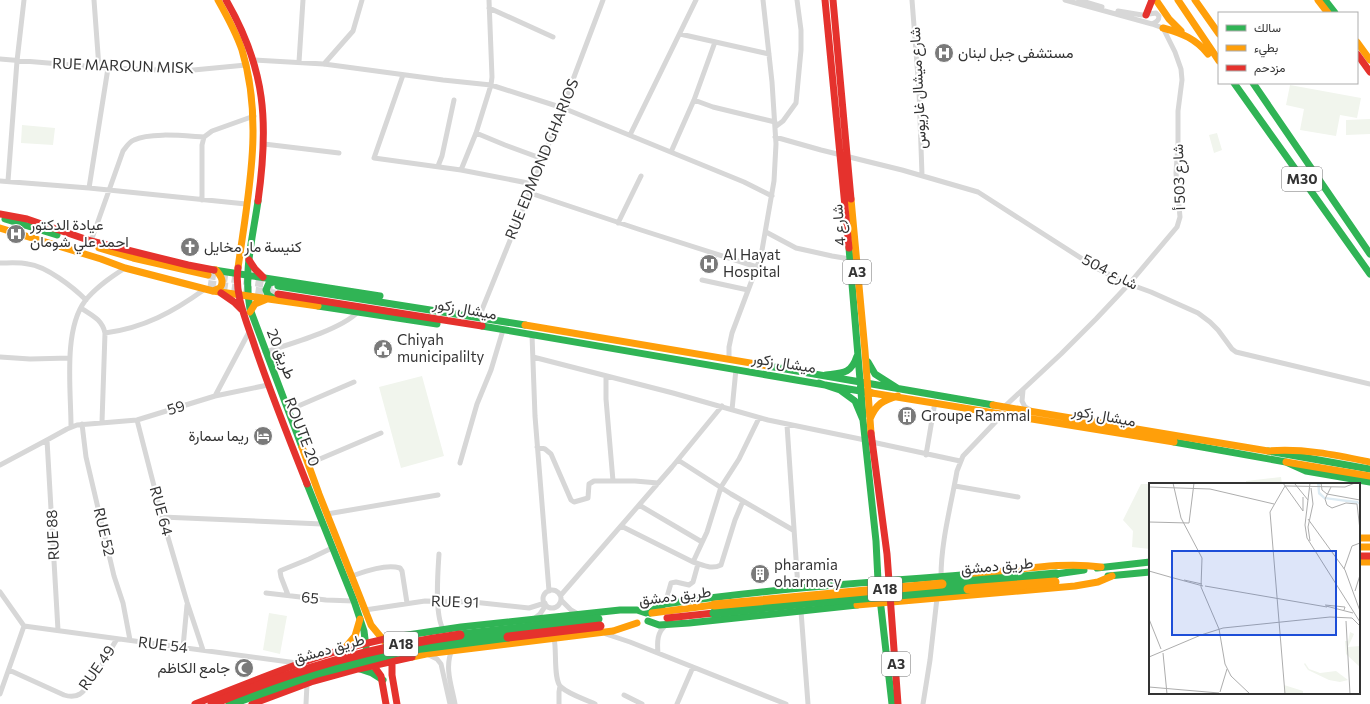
<svg xmlns="http://www.w3.org/2000/svg" width="1370" height="704" font-family="Commissioner,Vazirmatn,sans-serif">
  <style>
    .green { fill: #f1f5ed }
    .lines { fill: none; stroke-linecap: round; stroke-linejoin: round }
    .primary-tunnel { stroke: #d6d6d6; stroke-width: 8; stroke-dasharray: 8 4; stroke-linecap: butt }
    .street { stroke: #d7d7d7; stroke-width: 5 }
    .fast { stroke: #30b455; stroke-width: 7 }
    .slow { stroke: #ff9f0a; stroke-width: 7 }
    .jam { stroke: #e5322d; stroke-width: 7 }
    .fast-bridge { stroke: #30b455; stroke-width: 9 }
    .slow-bridge { stroke: #ff9f0a; stroke-width: 9 }
    .jam-bridge { stroke: #e5322d; stroke-width: 9 }
    .labels { text-anchor: middle; stroke-width: 4; stroke-linejoin: round; paint-order: stroke }
    .shield { fill: #fff; stroke: #707070; stroke-width: 1 }
    .shield-label { font-size: 14px; font-weight: bold; fill: #333 }
    .poi-label { font-size: 15px; fill: #333; stroke: #fff; text-anchor: start }
    .street-label { font-size: 15px; fill: #333; stroke: #fff }
    .inset-road { fill: none; stroke: #adadad; stroke-width: 1 }
    .view { fill: #1d4ed8; fill-opacity: 0.15; stroke: #1d4ed8; stroke-width: 2 }
    .inset-edge { fill: none; stroke: #333; stroke-width: 2 }
  </style>
  <rect width="100%" height="100%" fill="#fff"/>
  <path class="green" d="M1290,85l71,13 -4,20 -17,-3 -4,21 -36,-6 4,-21 -18,-4z
    M1370,119v15l-24,1v-15z
    M22,125l33,3 -2,17 -32,-2z
    M1217,133l5,17 -8,3 -5,-18z
    M422,376l22,80 -43,12 -22,-81z
    M1281,477l1,7h-36v-3z
    M1141,484h9v65l-18,-2 1,-16 -10,-11z
    M269,613l18,3 -7,38 -17,-4z"/>
  <g class="lines">
    <path class="primary-tunnel" d="M208,275l65,10
      M208,284l70,10"/>
    <path class="street" d="M94,0l5,68
      M912,0l7,90 3,85
      M1079,0l23,7
      M489,8l64,29
      M1118,11l24,4 14,-2 3,3c0,5 -3,6 -7,8
      M680,34l89,20
      M0,59l108,9 75,3 63,-6
      M252,60l72,4 119,16 48,5 72,23 181,74 28,14
      M299,62l4,-62
      M324,64l29,-33 9,-31
      M403,75l-29,83 87,12 15,-37 15,-48 1,-8 -3,-77
      M694,100l19,7 62,15
      M775,127l8,-6 13,-18 5,-53v-20l-4,-30
      M476,133l29,12 38,14
      M630,135l66,-135
      M775,137l46,13 81,20 76,22 120,77 31,15 22,8 47,21 12,9 8,8 14,19 4,3 134,32
      M264,144l75,9
      M671,152l23,-52 21,-58
      M438,166l4,-10 12,-56
      M461,170l72,14
      M0,181l89,7 157,16
      M8,181l9,-120 7,-61
      M89,188l19,-120
      M530,193l111,37 116,37
      M202,200v-55l2,-8 8,-6 42,-15
      M618,223l23,-47
      M766,232l30,16 36,8 18,3
      M91,241l32,-90c3,-4 6,-9 11,-11 16,-8 52,-4 70,-3
      M0,263c9,0 19,-1 28,1 18,2 45,23 58,36
      M702,280l46,10
      M81,308c10,7 21,11 24,25l-3,89
      M479,317l64,-158 60,-159
      M105,333c39,-5 68,-21 100,-44
      M532,335l3,81 14,175
      M265,352c25,-8 75,-22 93,-40
      M0,357l30,2 40,-1
      M533,357l140,36 95,27 97,20
      M729,359v-12l3,-14 29,-77 13,-75 2,-37 -4,-62 -9,-82
      M606,376v23l7,82
      M1023,390l-1,11 3,6 5,3
      M215,396l34,-64
      M1004,407l57,-53 35,-35 33,-35 48,-57 3,-10 -4,-44 2,-29v-33l4,-31 -1,-11 -6,-17 -12,-24 -11,-4 -87,-24
      M289,410l65,-28
      M732,410l4,-41
      M137,420l25,97 25,85 16,48
      M82,424l4,33 28,119 9,27 7,37
      M787,425l11,163
      M71,426c0,-35 -8,-96 14,-125 11,-14 26,-24 40,-33
      M47,440l11,190
      M872,442l88,19
      M537,447l8,2 6,5 20,46 3,2 14,-4 1,-14 5,-3h41l23,2
      M926,455l9,-53
      M678,460l53,34 62,36
      M460,463l17,-59 14,-34 12,-40
      M308,464l73,-31
      M0,465l47,-25 20,-11 10,-4 60,-5 78,-24 53,-11
      M955,486l63,11
      M639,505l63,37
      M327,514l111,-19
      M162,517l160,7
      M621,526l72,36 14,-30 14,-45 18,-28 20,-41
      M439,554c-1,16 -5,64 5,76
      M693,562c10,3 18,8 28,3l14,-45 8,-19
      M352,576c14,-5 34,-12 48,-8l2,3 5,32
      M941,577c0,-36 10,-71 16,-106l6,-15 41,-43
      M543 599a9 9 0 1 1 18 0a9 9 0 1 1-18 0Z
      M0,592l24,34
      M266,593l60,7 28,1
      M288,595l-7,-18 -1,-6 2,-1 27,-11 23,-11
      M561,595l111,-128 50,-61
      M561,600l10,10 7,4
      M665,604l6,-21 5,-1 13,3 4,-3 5,-18
      M365,610l60,-9 48,1 56,6 16,-5
      M801,611l7,93
      M535,618l5,-4 6,-9
      M24,626l273,37
      M606,634l24,8 156,62
      M554,638c3,12 -1,42 7,49 9,8 24,12 34,17
      M183,647l4,-42
      M452,650c-8,17 0,37 3,54
      M658,653c-1,-11 -1,-21 8,-28
      M429,655l8,4 4,5 9,40
      M9,670l55,25c6,2 11,2 16,-1 11,-7 29,-43 37,-55
      M0,694l24,-68
      M624,695l18,9
      M306,704l1,-20
      M559,704v-12l1,-6
      M677,704l16,-37
      M923,704l7,-44 7,-62"/>
    <path class="fast" d="M1325,0l10,13
      M1234,83l136,191
      M1253,83l117,171
      M258,201c-5,35 -15,72 -8,108l52,138
      M5,219l52,16
      M849,248l14,168
      M214,270l166,26
      M278,286l247,39
      M275,299l-7,-4 -2,-5 3,-7 9,-2
      M318,306l119,18
      M482,326l390,67
      M868,362l7,12 22,14
      M768,366l225,39
      M826,375c17,-2 25,-1 31,-19
      M819,383l21,7 15,11 8,19 13,121 2,40 14,123
      M1174,442l112,20 20,9 64,11
      M1268,451l102,18
      M307,484l47,117 10,30 2,16
      M1097,568l53,-6
      M1056,574l28,-4
      M1108,576l42,-4
      M650,613l6,-5 9,-4c103,-15 206,-22 310,-30
      M648,621l11,4 30,-2 168,-18
      M401,636l60,-9 159,-17h17l9,3
      M360,669l12,4 11,7"/>
    <path class="slow" d="M218,0c9,16 18,32 24,50 22,72 6,145 -4,218
      M1156,0l13,19 12,12
      M1178,0l41,61
      M1195,0l24,34
      M1318,0l10,13
      M1163,28c19,5 33,11 45,26
      M1357,42l13,18
      M851,199l14,152 6,82
      M0,228l101,31 24,9 88,23 105,15
      M99,248l34,10 75,17
      M213,291l7,-3c5,-7 0,-13 -4,-18
      M250,312l5,-8 12,-5
      M525,325l243,41
      M872,393l302,49
      M993,405l275,46c35,-3 68,4 102,11
      M870,419c6,-15 13,-19 28,-23
      M302,447l17,47 52,131 14,17
      M1286,462l84,14
      M1359,538h11
      M1359,547h11
      M1359,562h11
      M975,574c41,-3 85,-13 126,-7
      M857,605l218,-19 23,-4 14,-6
      M652,613l62,-8
      M345,648l10,-12 5,-17
      M412,657l14,-3 187,-23 24,-8"/>
    <path class="jam" d="M226,0c40,69 43,123 32,201
      M825,0l24,248
      M833,0l18,199
      M1146,15l6,-15
      M1357,54l13,18
      M0,214l27,5 64,22 97,24 26,5
      M249,260l6,9 8,8
      M238,268c-4,27 9,54 17,79 16,47 34,92 52,137
      M221,293l13,9 7,7
      M278,294l204,32
      M871,433l16,121 11,150
      M1359,556h11
      M667,618l47,-5
      M392,657v18l5,29
      M371,662l10,14 5,28
      M195,704c67,-26 134,-56 206,-68
      M252,704l59,-22 47,-13 54,-12"/>
    <path class="fast-bridge" d="M942,584l114,-10
      M714,613l102,-11 152,-13
      M460,635l138,-16
      M230,704l84,-30 92,-24 102,-13"/>
    <path class="slow-bridge" d="M968,589l87,-7
      M714,605l228,-21"/>
    <path class="jam-bridge" d="M508,637l92,-11
      M212,704c82,-34 160,-57 248,-69"/>
  </g>
  <defs>
    <g id="hospital-disc" transform="scale(1)"><circle r="9.5" fill="#7a7a7a" stroke="#fff"/><path d="M-5-5h3v3.5h4V-5h3V5h-3V1.5h-4V5h-3Z" fill="#fff"/></g>
    <g id="church-disc" transform="scale(1)"><circle r="9.5" fill="#7a7a7a" stroke="#fff"/><path d="M-1.2-6h2.4v3.5h3.3v2.4h-3.3V6h-2.4V-.1h-3.3v-2.4h3.3Z" fill="#fff"/></g>
    <g id="civic-disc" transform="scale(1)"><circle r="9.5" fill="#7a7a7a" stroke="#fff"/><path d="M-.6-6.5H3V-4.5H.6V-3L4-1V1h2V6H-6V1h2V-1L-.6-3ZM-1.2 2.5V6h2.4V2.5Z" fill="#fff"/></g>
    <g id="building-disc" transform="scale(1)"><circle r="9.5" fill="#7a7a7a" stroke="#fff"/><path d="M-4-6H4V6H1V3H-1V6H-4ZM-2.5-4.3h1.7v1.8h-1.7ZM.8-4.3h1.7v1.8H.8ZM-2.5-1h1.7V.8h-1.7ZM.8-1h1.7V.8H.8Z" fill="#fff"/></g>
    <g id="hotel-disc" transform="scale(1)"><circle r="9.5" fill="#7a7a7a" stroke="#fff"/><path d="M-6-4.5h1.5V1H6V5H4.5V3h-9V5H-6ZM-4 0a1.8 1.8 0 1 1 3.6 0ZM.5 0V-2.5h3Q6-2.5 6 0Z" fill="#fff"/></g>
    <g id="mosque-disc" transform="scale(1)"><circle r="9.5" fill="#7a7a7a" stroke="#fff"/><path d="M3.5-4.9A6 6 0 1 0 3.5 4.9A5 5 0 1 1 3.5-4.9Z" fill="#fff"/></g>
  </defs>
  <g fill-rule="evenodd">
    <use href="#hospital-disc" x="944" y="53"/>
    <use href="#hospital-disc" x="16" y="234"/>
    <use href="#church-disc" x="190" y="247"/>
    <use href="#hospital-disc" x="709" y="264"/>
    <use href="#civic-disc" x="383" y="349"/>
    <use href="#building-disc" x="907" y="416"/>
    <use href="#hotel-disc" x="263" y="436"/>
    <use href="#building-disc" x="760" y="574"/>
    <use href="#mosque-disc" x="244" y="668"/>
  </g>
  <g class="labels">
    <g class="shield">
      <rect x="1282" y="167" width="40" height="24" rx="3"/>
      <rect x="843" y="260" width="28" height="24" rx="3"/>
      <rect x="868" y="577" width="34" height="24" rx="3"/>
      <rect x="384" y="632" width="34" height="24" rx="3"/>
      <rect x="882" y="652" width="28" height="24" rx="3"/>
    </g>
    <g class="shield-label">
      <text x="1302" y="184">M30</text>
      <text x="857" y="277">A3</text>
      <text x="885" y="594">A18</text>
      <text x="401" y="649">A18</text>
      <text x="896" y="669">A3</text>
    </g>
    <g class="poi-label">
      <text x="958" y="58">مستشفى جبل لبنان</text>
      <text x="30" y="230">عيادة الدكتور<tspan x="30" dy="17">احمد علي شومان</tspan></text>
      <text x="204" y="252">كنيسة مار مخايل</text>
      <text x="723" y="260">Al Hayat<tspan x="723" dy="17">Hospital</tspan></text>
      <text x="397" y="345">Chiyah<tspan x="397" dy="17">municipalilty</tspan></text>
      <text x="921" y="421">Groupe Rammal</text>
      <text x="249" y="441" text-anchor="end">ريما سمارة</text>
      <text x="774" y="570">pharamia<tspan x="774" dy="17">oharmacy</tspan></text>
      <text x="230" y="673" text-anchor="end">جامع الكاظم</text>
    </g>
    <g class="street-label">
      <text transform="translate(123 66) rotate(2)" y="5">RUE MAROUN MISK</text>
      <text transform="translate(918 88) rotate(-93)" y="5">شارع ميشال غاريوس</text>
      <text transform="translate(542 159) rotate(-68)" y="5">RUE EDMOND GHARIOS</text>
      <text transform="translate(1179 177) rotate(-92)" y="5">شارع 503 أ</text>
      <text transform="translate(839 225) rotate(-95)" y="5">شارع 4</text>
      <text transform="translate(1110 272) rotate(27)" y="5">شارع 504</text>
      <text transform="translate(465 309) rotate(10)" y="5">ميشال زكور</text>
      <text transform="translate(281 354) rotate(68)" y="5">طريق 20</text>
      <text transform="translate(784 363) rotate(9)" y="5">ميشال زكور</text>
      <text transform="translate(176 408) rotate(-17)" y="5">59</text>
      <text transform="translate(1104 416) rotate(10)" y="5">ميشال زكور</text>
      <text transform="translate(302 432) rotate(69)" y="5">ROUTE 20</text>
      <text transform="translate(161 511) rotate(75)" y="5">RUE 64</text>
      <text transform="translate(104 532) rotate(77)" y="5">RUE 52</text>
      <text transform="translate(53 535) rotate(-93)" y="5">RUE 88</text>
      <text transform="translate(997 566) rotate(-5)" y="5">طريق دمشق</text>
      <text transform="translate(675 596) rotate(-7)" y="5">طريق دمشق</text>
      <text transform="translate(310 598) rotate(6)" y="5">65</text>
      <text transform="translate(455 602) rotate(2)" y="5">RUE 91</text>
      <text transform="translate(163 645) rotate(7)" y="5">RUE 54</text>
      <text transform="translate(329 649) rotate(-16)" y="5">طريق دمشق</text>
      <text transform="translate(97 668) rotate(-55)" y="5">RUE 49</text>
    </g>
  </g>
  <g transform="translate(1149 483)">
    <rect width="211" height="211" fill="#fff"/>
    <path d="M201,149l4,2 -6,13 12,-1v21l-14,-13 -1,-13h3zM156,180l4,6 11,4 16,-2 12,9 -8,2 -11,-2 -21,-10 -4,-6zM135,202l19,6v3h-19z" fill="#f1f5ed"/>
    <path d="M168,0h3v9l5,5 33,4 2,3 -36,-5 -6,-5z" fill="#ddebf3"/>
    <path class="inset-road" d="M24,0l8,35 21,40 -1,29 18,42 6,35 6,12 19,18M134,0l20,28M161,0l-5,42 2,13 53,84M172,0l1,7 5,4 33,6M146,1l13,16M0,4l61,2 64,15M182,4l-6,12 2,6 5,3 14,-5 11,1 3,26M154,14v14M159,36l37,51 15,41M0,39l40,1 5,-40M161,58l-2,-14 5,-23 -2,-16M195,86l8,-23 8,-3M0,88l21,6M21,94l33,9M35,97l18,4M56,103l122,21M206,108l5,-16M176,122l20,2 -1,3M177,123l27,7M0,136l12,30M197,138l4,73M14,170l4,41M0,174l52,-22 22,-7 107,-11 22,1 7,7M0,204l70,6M71,209l7,-23M136,211l-15,-182 15,-26 60,1 10,-4"/>
    <path class="view" d="M23,68h164v84h-164z"/>
    <rect width="211" height="211" class="inset-edge"/>
  </g>
  <rect x="1218" y="12" width="140" height="72" fill="#ffffff" stroke="#adadad"/>
  <rect x="1226" y="25" width="20" height="6" fill="#30b455" stroke="#adadad"/>
  <text x="1254" y="32" font-size="12" fill="#333333">سالك</text>
  <rect x="1226" y="45" width="20" height="6" fill="#ff9f0a" stroke="#adadad"/>
  <text x="1254" y="52" font-size="12" fill="#333333">بطيء</text>
  <rect x="1226" y="65" width="20" height="6" fill="#e5322d" stroke="#adadad"/>
  <text x="1254" y="72" font-size="12" fill="#333333">مزدحم</text>
</svg>
